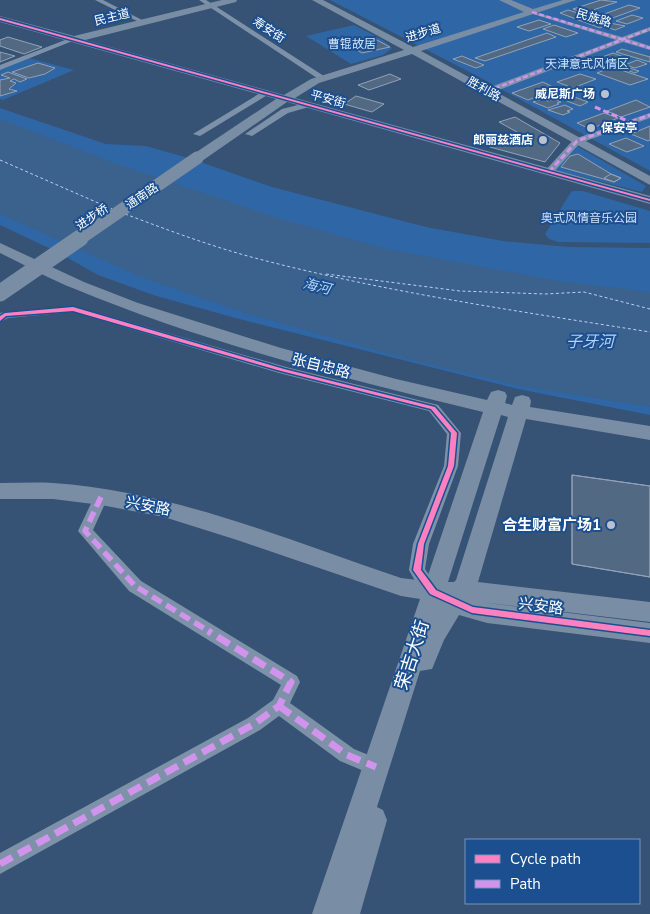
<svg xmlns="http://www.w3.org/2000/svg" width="650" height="914" font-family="'Nunito Sans','Noto Sans SC',sans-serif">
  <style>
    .green { fill: #2f66a5 }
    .water { fill: #3b618d }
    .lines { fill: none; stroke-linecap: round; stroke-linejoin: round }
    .ferry { stroke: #b5d3f5; stroke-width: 1; stroke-dasharray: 3 2.5; stroke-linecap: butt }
    .building { fill: #526984; stroke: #92a2b6 }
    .street { fill: #7d92a8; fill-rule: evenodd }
    .secondary { fill: #798da4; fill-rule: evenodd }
    .secondary-bridge-far1 { stroke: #798da4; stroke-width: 13 }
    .secondary-bridge { stroke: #798da4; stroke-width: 17 }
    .quiet-far3 { stroke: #d193ec; stroke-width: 2.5; stroke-dasharray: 5 2.5; stroke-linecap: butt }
    .quiet-far2 { stroke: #d193ec; stroke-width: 3; stroke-dasharray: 6 3; stroke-linecap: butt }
    .quiet-far1 { stroke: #d193ec; stroke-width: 5.5; stroke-dasharray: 11 5.5; stroke-linecap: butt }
    .quiet { stroke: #d193ec; stroke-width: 7; stroke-dasharray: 14 7; stroke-linecap: butt }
    .cycleway-casing { stroke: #1b4f8f; stroke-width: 3 }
    .cycleway { fill: #ff80c0; fill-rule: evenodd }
    .poi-dot { fill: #b9c2ce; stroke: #1b4f8f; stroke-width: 2 }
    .labels { text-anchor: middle; stroke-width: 4; stroke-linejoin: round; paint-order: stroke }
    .far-street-label { font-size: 12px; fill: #fff; stroke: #1b4f8f }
    .far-park-label { font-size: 12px; fill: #cfe3fa; stroke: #1b4f8f }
    .far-poi-label { font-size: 12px; font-weight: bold; fill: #fff; stroke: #1b4f8f; text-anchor: end }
    .far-water-label { font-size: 14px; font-style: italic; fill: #b5d3f5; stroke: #1b4f8f }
    .street-label { font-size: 15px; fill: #fff; stroke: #1b4f8f }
    .poi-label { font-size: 15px; font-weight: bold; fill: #fff; stroke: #1b4f8f; text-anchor: end }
    .water-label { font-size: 16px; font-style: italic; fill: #b5d3f5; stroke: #1b4f8f }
    .near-street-label { font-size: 18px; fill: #fff; stroke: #1b4f8f }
  </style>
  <rect width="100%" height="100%" fill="#365274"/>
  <path class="green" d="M330,0h320v171l-169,-93z
    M354,25l29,15 9,8 -9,7 -32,9 -45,-28z
    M29,58l45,12 -71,30 -3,-1v-29z
    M0,108l106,36 40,2 46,13 80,28 154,40 77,14 66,6 81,1v167l-132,-26 -279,-70 -86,-24 -55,-20 -41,-23 -57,-27z
    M577,146l69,40 -4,6 -87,-22z
    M573,191h10l67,20v32l-92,-1 -9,-3 -4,-5 26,-42z"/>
  <path class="water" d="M0,119l117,45 167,56 102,29 173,32 91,11v115l-125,-20 -117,-28 -163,-46 -104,-36 -141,-63z"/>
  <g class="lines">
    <path class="ferry" d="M0,160l112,49
      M125,214c43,16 85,32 130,44 129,34 262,53 395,74
      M326,274l134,17 85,3 39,-2 66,17"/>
  </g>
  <path class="building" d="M601,0l16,2 -33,11 -11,-4z
    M629,5l11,3 -33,12 -11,-3z
    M568,10l42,13 15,3 -10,4 -11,-4 -4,2 -40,-15z
    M632,15l11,3 -16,6 -11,-3z
    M539,20l12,4 -22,7 -12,-4z
    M554,25l24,8 -12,4 -23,-8z
    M547,33l9,4 -71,24 -10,-3z
    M8,37l34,10 -18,7 -24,-8v-6z
    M375,39l15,8 -28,6 -15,-9z
    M622,49l28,8v5l-34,-10z
    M0,52l15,4 -15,6z
    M613,53l11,4 -32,12 -11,-4z
    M462,56l22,9 -8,3 -23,-9z
    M637,60l10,4 -12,4 -10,-3z
    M38,63l17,5 -10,6 -16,4 -17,-6z
    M616,64l23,7 -4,2 -22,-8z
    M612,67l36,12 -18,6 -33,-12z
    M8,72l19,7 -7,3 -6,-3 -4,2 6,2 -7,6 8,2 -17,5v-16l10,-2 -9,-3z
    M390,74l11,5 -32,11 -11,-5z
    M580,74l16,5 -23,9 -16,-6z
    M543,82l8,4 -4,1 7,3 -26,10 -16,-7z
    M563,90l8,4 -2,1 19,7 -8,4 -29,-11z
    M356,96l28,8 -12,8 -28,-8z
    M542,99l6,2 6,-2 7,3 -4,1 2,1 -11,4 -15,-6z
    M636,100l14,7 -29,10 -14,-6z
    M565,105l8,4 -6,2 3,1 -7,3 -15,-5z
    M604,113l14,5 -28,11 -13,-6z
    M515,117l45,26 -15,19 -55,-15 9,-8 27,7 5,-6 -32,-18z
    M650,126v14l-2,1 -17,-7z
    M626,138l18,8 -17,6 -18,-8z
    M578,154l33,20 10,4 -7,4 -53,-15 9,-11z
    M611,174l10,4 -7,4 -10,-4z
    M572,475l78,11v91l-78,-13z
    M572,475l78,11v91l-78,-13z"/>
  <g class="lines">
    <path class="street" d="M95,0h8l43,22 -5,1z
      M199,0h7l121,78 -7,2z
      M530,11l92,26 28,-10v4l-21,8 21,7v4l-27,-8 -132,51h-6v-4l131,-49 -86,-27z
      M73,37l3,2 -1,1 -75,30v-5z
      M262,92l7,2 -69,42 -7,-2z
      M306,103h3v4l-21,6 -36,23 -7,-2 37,-25z
      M650,113v5l-70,25 -28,31 -3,1 -5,-3 30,-33z
      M73,306l213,61 152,38 23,28 -3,33 -29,78 -4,25 16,23 -2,5c-14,4 -24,-16 -30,-27l4,-26 31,-78 3,-32 -18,-23 -150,-38 -206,-61 -65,6 -8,4v-9l5,-1z
      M101,492l5,1 2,4 -15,33 48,51 156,95 3,6 -10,21 64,46 29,12 2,6 -2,6 -7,3 -36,-15 -61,-45 -19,14 -260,144v-21l248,-135 25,-18 8,-15 -152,-94 -51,-60 18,-38z"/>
    <path class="secondary" d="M222,0h15l-1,2 -151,38 199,55 27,-16 93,-29 -92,-50h11l90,47 111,-35 -25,-12h12l22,9 30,-9h13l-155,51 229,125v9l-238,-131 -93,29 -24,15 355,98v8l-363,-102 -85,59h-10l-1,-3 1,-3 84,-56 -276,-77v-6l74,20z
      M0,243l84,39 54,21 143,45 115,31 91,21 4,-8 7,-2 7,2 2,4 -2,7 7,2 3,-8 7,-2 7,2 2,4 -1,6 120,19v14l-124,-21 -48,163 172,20v20l-170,-20 170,21v20l-163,-20 -28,-8 -15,25 -12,29 -12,2 -43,136 6,3 4,10 -27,94h-48l108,-315 -19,-3 -164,-56 -73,-23 -63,-12 -48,-6h-53v-16c18,0 36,-1 53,0 120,8 235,57 348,95l25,3 57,-169c-138,-33 -277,-69 -408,-123 -26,-10 -50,-24 -75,-36zM501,415l7,2 -52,163 -2,2h-6z"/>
    <path class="secondary-bridge-far1" d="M78,240l119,-82"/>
    <path class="secondary-bridge" d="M0,293l80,-55"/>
    <path class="quiet-far3" d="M532,12l118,36
      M488,91l162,-62"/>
    <path class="quiet-far2" d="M595,107l35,15
      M549,172l28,-31 73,-26"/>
    <path class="quiet-far1" d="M101,497l-16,34 50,55 75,46"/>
    <path class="quiet" d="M279,706l68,49 29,12
      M0,864l254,-140 25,-18 12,-24 -83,-51"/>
    <g class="cycleway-casing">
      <path id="cycleway" d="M0,18l650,181v2l-650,-181z
        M73,307l211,62 151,38 22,26 -3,33 -30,78 -3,26 15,20 37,17 177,23v6l-178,-23 -42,-19 -17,-24 5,-26 30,-78 3,-33 -20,-24 -150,-38 -208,-60 -67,5 -6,5v-5l5,-3z"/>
    </g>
    <use href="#cycleway" class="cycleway"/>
  </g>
  <g class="poi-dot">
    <circle cx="605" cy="94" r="5"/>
    <circle cx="591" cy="128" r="5"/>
    <circle cx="543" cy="140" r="5"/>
    <circle cx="611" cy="525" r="5"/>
  </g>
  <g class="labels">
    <g class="far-street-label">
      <text transform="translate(112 17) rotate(-14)" y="4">民主道</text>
      <text transform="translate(594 18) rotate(17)" y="4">民族路</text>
      <text transform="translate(269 30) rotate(33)" y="4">寿安街</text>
      <text transform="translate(423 33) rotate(-17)" y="4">进步道</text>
      <text transform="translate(484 89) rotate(29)" y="4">胜利路</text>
      <text transform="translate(328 99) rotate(16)" y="4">平安街</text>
      <text transform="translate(142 196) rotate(-34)" y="4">通南路</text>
      <text transform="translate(92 217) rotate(-34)" y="4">进步桥</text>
    </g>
    <g class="far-park-label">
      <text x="352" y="48">曹锟故居</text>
      <text x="587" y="68">天津意式风情区</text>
      <text x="589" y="222">奥式风情音乐公园</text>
    </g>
    <g class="far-poi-label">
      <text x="595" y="98">威尼斯广场</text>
      <text x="601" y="132" text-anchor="start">保安亭</text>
      <text x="533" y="144">郎丽兹酒店</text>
    </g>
    <g class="far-water-label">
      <text transform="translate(317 286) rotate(14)" y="5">海河</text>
    </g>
    <g class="street-label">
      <text transform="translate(321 366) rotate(14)" y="5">张自忠路</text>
      <text transform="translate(148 506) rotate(11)" y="5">兴安路</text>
      <text transform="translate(541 606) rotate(7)" y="5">兴安路</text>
    </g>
    <g class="poi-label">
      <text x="601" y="530">合生财富广场1</text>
    </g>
    <g class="water-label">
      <text x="590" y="347">子牙河</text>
    </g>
    <g class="near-street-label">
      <text transform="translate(412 655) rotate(-72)" y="6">荣吉大街</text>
    </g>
  </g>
  <rect x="465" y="839" width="175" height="65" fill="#1b4f8f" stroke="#7695bc"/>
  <rect x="475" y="855" width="25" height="8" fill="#ff80c0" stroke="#7695bc"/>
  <text x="510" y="864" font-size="15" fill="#ffffff">Cycle path</text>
  <rect x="475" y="880" width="25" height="8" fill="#d193ec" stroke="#7695bc"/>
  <text x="510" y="889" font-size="15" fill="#ffffff">Path</text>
</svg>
